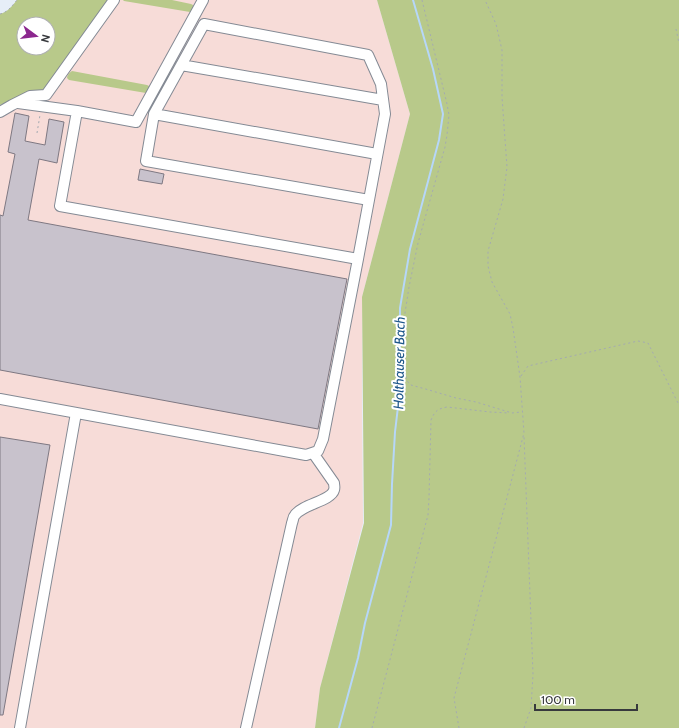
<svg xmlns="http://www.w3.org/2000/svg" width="679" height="728" font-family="Cabin,sans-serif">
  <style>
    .industrial { fill: #f7dcd8 }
    .green { fill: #b8c98a; fill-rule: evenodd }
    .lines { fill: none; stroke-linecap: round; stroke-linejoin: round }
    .stream { stroke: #b6d7f9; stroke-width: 2 }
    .building { fill: #c8c2cc; stroke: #7e7882 }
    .minor-casing { stroke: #848a94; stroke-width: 12 }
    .path { stroke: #a4aab1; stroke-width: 1; stroke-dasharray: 2 3; stroke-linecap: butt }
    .minor { stroke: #fff; stroke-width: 10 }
    .labels { text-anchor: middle; stroke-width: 4; stroke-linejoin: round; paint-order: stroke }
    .water-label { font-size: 14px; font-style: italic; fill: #1e578b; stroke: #fff }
  </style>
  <rect width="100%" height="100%" fill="#e6eef8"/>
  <path class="industrial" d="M108,0h269l33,114 -48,183v114l1,112 -43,165 -5,40h-315v-622l20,-9 25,-8z"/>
  <path class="green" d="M17,0h91l-63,89 -25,8 -20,8v-91c8,-2 12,-8 17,-14zM24,24h24v24h-24z
    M123,0h49l19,4 2,1 1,3 -1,3 -3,1 -66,-11z
    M377,0h302v728h-364l5,-40 44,-165 -2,-226 48,-183z
    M72,71l75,14 2,1 1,3 -4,4 -77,-13 -2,-2c0,-3 2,-5 5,-7z"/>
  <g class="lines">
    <path class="stream" d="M339,728l19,-70 7,-35 26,-98 1,-41 3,-52 5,-42v-82l10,-59 29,-109 4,-26 -10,-45 -20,-69"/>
  </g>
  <path class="building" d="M15,113l14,3 -4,25 20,4 4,-26 15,3 -7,41 -18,-4 -11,61 319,59 -29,150 -318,-59v-155l3,1 12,-62 -7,-2z
    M140,169l24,5 -2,10 -24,-4z
    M0,437l50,8 -47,270h-3z"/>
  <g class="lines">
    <g class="minor-casing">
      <path id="minor" d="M181,65l202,35
        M18,103l59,8 59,11 67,-122
        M0,112l12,-7 18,-9 16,-1 68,-95
        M154,114l223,40
        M358,259l27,-145 -4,-30 -13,-29 -164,-31 -50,90 -8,47 223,39
        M0,399l306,56 12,-4 5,-12 35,-180 -298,-53 17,-95
        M20,728l56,-315
        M246,728l46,-205c1,-2 1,-6 3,-8 8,-11 36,-14 39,-25 1,-2 0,-5 0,-7l-21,-30"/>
    </g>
    <path class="path" d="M422,0l25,104 2,11 -2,20 -2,12 -27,96 -9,44 -4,26v58l2,10 4,4 18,5 27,8 20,4 36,11 9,-1
      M0,14c8,-2 12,-8 17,-14
      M676,29l3,14
      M37,133l3,-18
      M521,376l7,-10 110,-25 10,2 31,62
      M372,728l56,-213 1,-17 2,-78c4,-9 6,-11 16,-13l43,5 19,1
      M459,728l-5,-30 70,-265 -4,-56 -7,-49 -3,-14 -18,-32 -4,-16v-15l15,-52 4,-32 -5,-70v-47l-6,-26 -11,-24
      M524,728l7,-20 2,-34 -9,-238"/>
    <use href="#minor" class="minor"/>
  </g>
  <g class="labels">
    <g class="water-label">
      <text transform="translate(399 363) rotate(-89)" y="5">Holthauser Bach</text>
    </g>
  </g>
  <g transform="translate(36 36) rotate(105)"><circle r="19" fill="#ffffff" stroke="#afb0b1"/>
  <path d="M0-3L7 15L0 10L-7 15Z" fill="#8c278e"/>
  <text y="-6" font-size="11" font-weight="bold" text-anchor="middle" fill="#37393d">N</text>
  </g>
  <path d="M535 704v6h102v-6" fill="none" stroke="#37393d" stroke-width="2"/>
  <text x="541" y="704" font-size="12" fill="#37393d" stroke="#ffffff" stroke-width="3" paint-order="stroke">100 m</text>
</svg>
